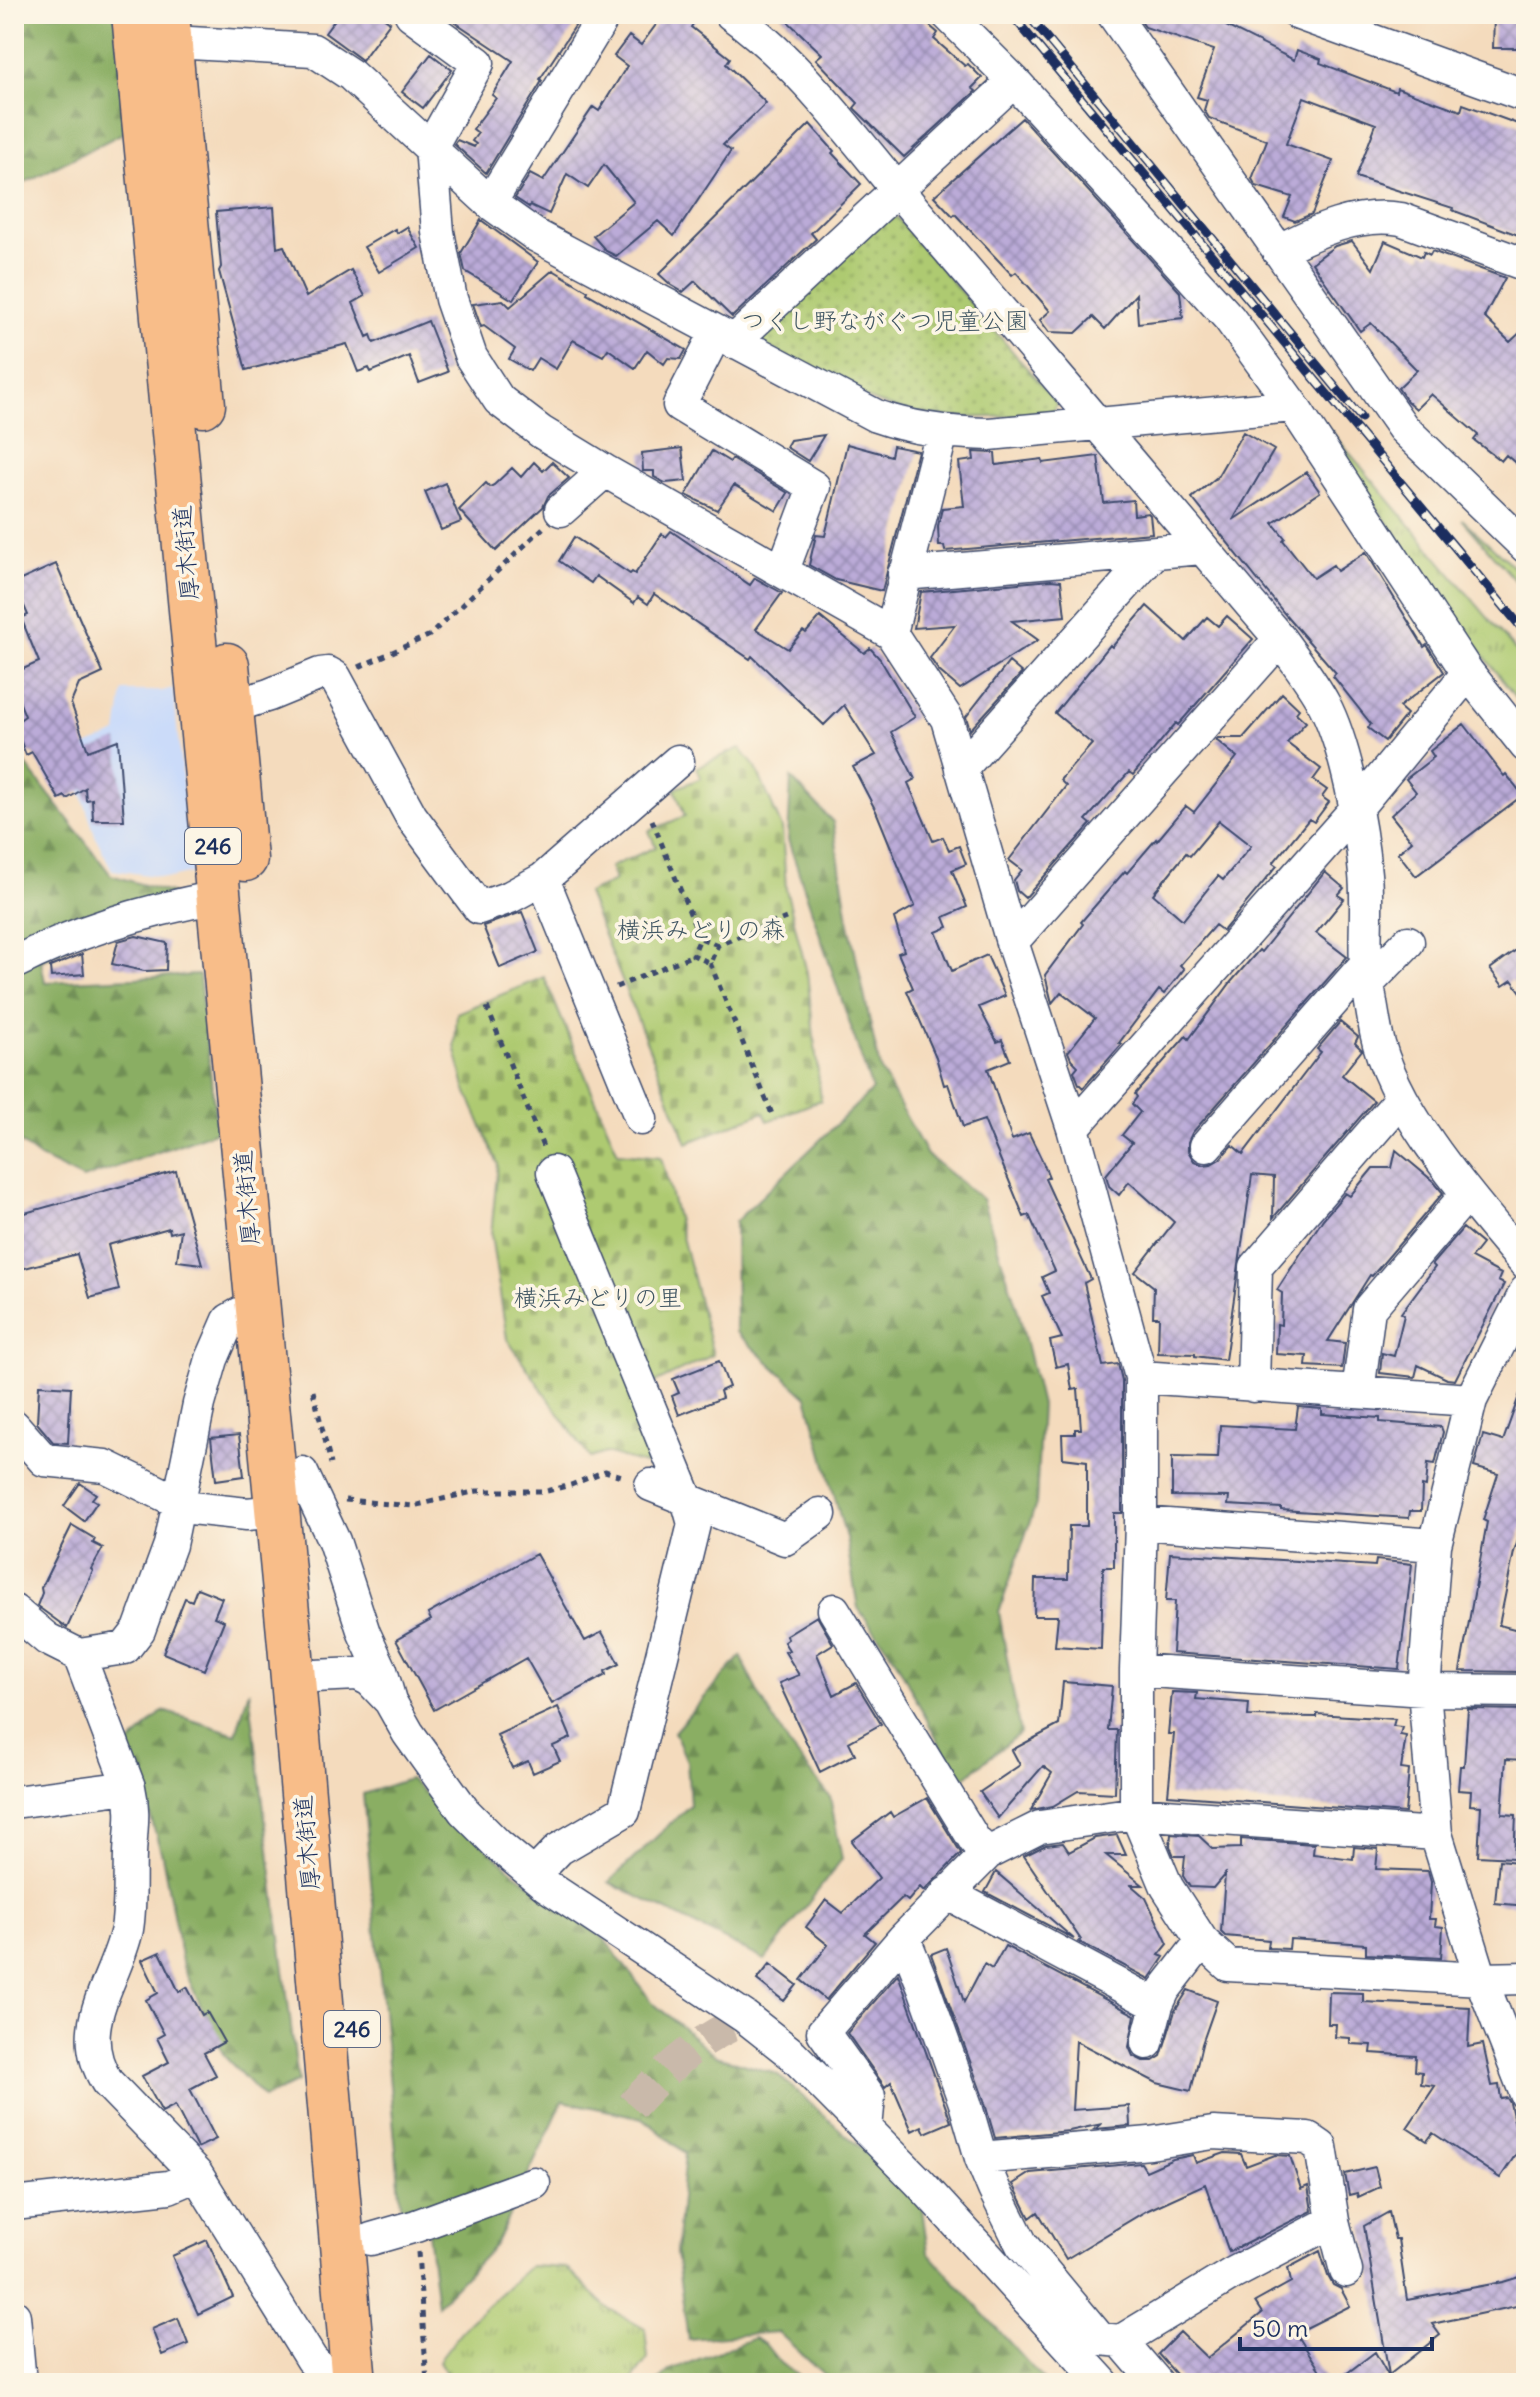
<svg xmlns="http://www.w3.org/2000/svg" width="1540" height="2397" font-family="Delius,'Klee One',sans-serif">
  <style>
    .built { fill: #cbdbf9 }
    .grass { fill: url(#grass-tufts); stroke: #647c68; stroke-width: 2 }
    .forest { fill: url(#forest-firs); stroke: #526e60; stroke-width: 2 }
    .cemetery { fill: url(#cemetery-stones); stroke: #647c68; stroke-width: 2 }
    .park { fill: url(#park-dots); stroke: #647c68; stroke-width: 2 }
    .building { fill: url(#building-cross-hatch); fill-rule: evenodd }
    .lines { fill: none; stroke-linecap: round; stroke-linejoin: round }
    .minor-tunnel { stroke: #c9b9aa; stroke-width: 32; stroke-dasharray: 32 16; stroke-linecap: butt }
    .minor-casing { stroke: #3c496c; stroke-width: 35 }
    .highway-casing { stroke: #3c496c; stroke-width: 47 }
    .path { stroke: #3c496c; stroke-width: 5; stroke-dasharray: 6 6; stroke-linecap: butt }
    .minor { stroke: #fff; stroke-width: 32 }
    .highway { stroke: #f8bd89; stroke-width: 44 }
    .rail-casing { stroke: #1b2f5e; stroke-width: 9 }
    .rail { stroke: #fcf5e5; stroke-width: 6; stroke-dasharray: 18; stroke-linecap: butt }
    .labels { text-anchor: middle; stroke-width: 7; stroke-linejoin: round; paint-order: stroke }
    .shield { fill: #fcf5e5; stroke: #5e6a86; stroke-width: 2 }
    .shield-label { font-size: 22px; font-weight: bold; fill: #1b2f5e }
    .park-label { font-size: 24px; fill: #405663; stroke: #fcf5e5 }
    .street-label { font-size: 24px; fill: #1b2f5e; stroke: #fcf5e5 }
  </style>
  <defs>
    <pattern id="grass-tufts" width="24" height="20" patternUnits="userSpaceOnUse" patternTransform="scale(2)"><rect width="24" height="20" fill="#aeca71"/><path d="M3 7l-1-3M5 7V3M7 7l1-3M15 17l-1-3M17 17v-4M19 17l1-3" fill="none" stroke="#8da460"/></pattern>
    <pattern id="forest-firs" width="22" height="20" patternUnits="userSpaceOnUse" patternTransform="scale(2)"><rect width="22" height="20" fill="#8aae63"/><path d="M5 1l3.5 6h-7zM16 11l3.5 6h-7z" fill="#708e55"/></pattern>
    <pattern id="cemetery-stones" width="16" height="16" patternUnits="userSpaceOnUse" patternTransform="scale(2)"><rect width="16" height="16" fill="#aeca71"/><path d="M2 7V4a2 2 0 0 1 4 0v3zM10 15v-3a2 2 0 0 1 4 0v3z" fill="#8da460"/></pattern>
    <pattern id="park-dots" width="8" height="8" patternUnits="userSpaceOnUse" patternTransform="scale(2)"><rect width="8" height="8" fill="#aeca71"/><path d="M2 2h.1M6 6h.1" fill="none" stroke="#8da460" stroke-width="1.8" stroke-linecap="round"/></pattern>
    <pattern id="building-cross-hatch" width="8" height="8" patternUnits="userSpaceOnUse" patternTransform="scale(2)"><rect width="8" height="8" fill="#bbabd8"/><path d="M0 0l8 8M0 8l8-8" fill="none" stroke="#978cb2"/></pattern>
  </defs>
  <rect width="100%" height="100%" fill="#fcf5e5"/>
  <filter id="ink" filterUnits="userSpaceOnUse"><feTurbulence type="fractalNoise" baseFrequency=".0125" numOctaves="2"/><feDisplacementMap in="SourceGraphic" scale="16" xChannelSelector="R" yChannelSelector="G"/><feConvolveMatrix kernelMatrix="1 2 1 2 8 2 1 2 1" color-interpolation-filters="sRGB"/></filter>
  <filter id="wash" filterUnits="userSpaceOnUse"><feTurbulence type="fractalNoise" baseFrequency=".006" numOctaves="4" result="noise"/><feDisplacementMap in="SourceGraphic" scale="32" xChannelSelector="R" yChannelSelector="G"/><feGaussianBlur stdDeviation="1.8" result="paint"/><feColorMatrix in="noise" values="0 0 0 0 0 0 0 0 0 0 0 0 0 0 0 0 0 1.4 0 .05"/><feComposite in="paint" operator="in"/></filter>
  <g filter="url(#wash)">
    <rect width="100%" height="100%" fill="#f4dbbd"/>
    <path class="built" d="M173,688l19,185 -23,5 -57,-8 -16,-32 -28,-84 49,-21 6,-42h39z"/>
    <path class="grass" d="M1325,424l201,239v49l-100,-134 -106,-151z
      M1462,519l64,59v16l-5,-7z
      M530,2266l36,2 42,40 37,21 3,29 -18,25h-178l-13,-22 30,-39z"/>
    <path class="forest" d="M14,14h98l25,32v80l-123,62z
      M14,749l97,126 62,19 -132,67 4,21 154,-7 18,156 -134,48 -43,-21 -26,-20z
      M791,778l42,44 15,97 32,150 47,86 55,44 37,115 22,91 -5,99 -37,108 21,121 -61,49 -63,-122 -38,-52 -12,-70 -39,-141 -71,-65 -1,-110 137,-132 -84,-250z
      M741,1656l17,37 31,52 41,52 12,62 -77,101 -156,-78 81,-77 -3,-44 -13,-29z
      M249,1690l49,392 -34,16 -40,-42 -41,-89 -21,-112 -33,-110 34,-34 73,23z
      M409,1779l106,94 89,66 49,64 63,53 61,18 144,127 7,51 118,131h-213l-55,-51 -90,7 -12,-86 9,-100 -42,-35 -80,-17 -68,144 -58,60 -11,-89h-24l-39,-422z
      M754,2338l11,6 15,19 28,20h-152l14,-13z"/>
    <path class="cemetery" d="M740,748l16,20 26,60 4,61 21,84 14,127 -53,21 -4,-9 -77,31 -100,-250 28,-12 -5,-14 46,-20 -7,-16 36,-15 -10,-27 26,-11 -4,-11z
      M544,977l74,176 43,4 52,198 -63,30 9,83 -54,-15 -15,5 -83,-119 -16,-104 7,-71 -33,-76 -10,-42 2,-33z"/>
    <path class="park" d="M888,215l9,3 160,185 -4,10c-58,5 -121,10 -177,-11 -37,-14 -79,-40 -115,-59l-1,-8z"/>
    <g id="blocks">
      <path class="building" d="M339,14h40l11,8 -28,38 -37,-27z
        M443,14h140l-43,65 2,2 -56,92 -32,-29 3,-4 17,7 2,-3 -4,-3 6,-8 -5,-4 23,-31 -4,-3 21,-34z
        M664,14h36l-9,13 39,31 -4,6 40,39 -43,42 8,6 -57,85 -16,-15 -42,35 -10,-5 -13,-15 41,-34 -30,-37 -16,23 -21,-14 -18,40 -19,-9 -1,2 -14,-9 15,-24 13,7 50,-74 6,4 28,-45 -13,-10 15,-20 12,9z
        M780,14h136l22,19 -4,6 31,27 3,-2 14,14 -10,10 4,3 -72,66 -46,-45 -4,-4 4,-5 -42,-44 6,-5z
        M1136,14h66l92,46 3,-10 24,9 -1,4 76,29 1,-4 64,23 2,-7 63,23v111l-74,-28 1,-2 -97,-31 20,-53 -72,-27 -18,47 47,17 -21,53 -17,7 -11,-4 8,-20 -36,-11 -4,-7 15,-39 -58,-22 -5,-8 3,-10 -10,-3 17,-47 -69,-23z
        M1494,17l32,1v30h-33z
        M431,54l21,16 -29,38 -21,-16z
        M1022,118l158,174 3,26 -45,5 -2,-29 -31,35 -12,-12 -17,16 -27,-1 -9,-12 10,-9 -34,-39 -4,3 -57,-61 -2,2 -19,-20z
        M810,124l24,27 -2,2 29,31 -50,49 5,6 -84,78 -37,-36 -12,11 -12,-7 -12,-11z
        M274,207l3,41 7,-2 22,51 45,-27 14,26 -12,7 14,34 4,-2 3,8 54,-22 20,51 -29,11 -10,-27 -38,16 -2,-4 -11,4 -11,-28 -101,26 -27,-99 2,-4 -5,-55z
        M481,220l57,42 -25,38 -48,-29 -4,-18z
        M407,227l12,21 -40,24 -15,-25 31,-18 2,4z
        M1352,241l21,28 12,-28 37,16 2,-5 6,3 2,-4 73,27 -21,39 26,25 16,-15v145l-20,-17 -5,6 -27,-21 4,-5 -47,-41 -15,15 -9,-8 -9,-13 19,-18 -46,-47 -11,8 -48,-68 23,-17z
        M553,270l35,21 -1,2 99,57 -5,9 -13,-1 -4,6 -17,-14 -12,18 -27,-19 -5,7 -30,-16 -17,29 -18,-11 -8,13 -21,-12 6,-10 -31,-23 -3,1 -8,-23 30,-4 7,7z
        M1243,432l31,18 -41,70 73,-48 14,20 -47,31 12,15 -2,2 30,38 20,-13 4,6 29,-19 58,95 3,-2 17,27 -45,35 8,7 -22,27 -17,-13 3,-4 -38,-48 3,-3 -52,-60 -92,-115 25,-21z
        M824,435l-16,26 -22,-14 4,-7z
        M847,444l44,12 2,-10 25,5 -36,140 -46,-11 -27,-15 7,-30 9,1z
        M682,448l4,33 -21,2 -11,-6v-6h-11l-1,-18z
        M712,451l18,11 2,-3 56,34 -11,18 -43,-26 -17,25 -31,-15z
        M973,452l22,1 1,12 46,-6 1,4 55,-7 6,47 29,-3 1,15 14,-2 2,2 2,18 -207,18 -1,-5h-5l-1,-20 4,-18 22,-2 -5,-44 15,-2z
        M534,462l9,9 9,-9 17,16 -21,18 -5,11 -47,44 -37,-41 27,-27 4,4 4,-2 18,-17 9,9z
        M445,483l16,39 -20,8 -16,-38z
        M671,531l79,54 5,-7 27,15 -26,36 32,20 15,-18 3,2 14,-16 44,36 6,-5 10,11 35,58 -24,15 24,47 -7,4 25,58 10,-4 6,13 10,-4 7,18 -14,6 15,37 -23,10 4,10 -12,5 16,39 35,-16 18,41 -26,11 18,35 5,-2 8,20 -22,9 24,71 17,-7 12,25 8,19 -4,2 46,100 -7,4 19,83 15,-2 4,16v133h-8v54h-11l-2,82 -46,-3 3,-30h-24l1,-37h33l1,-53h18v-65l-24,-3 -1,-24h13v-5h6l-3,-40 -6,1 -4,-26 -12,3 -6,-26 12,-3 -20,-42 7,-3 -7,-16 13,-6 -26,-56 -5,2 -40,-97 -21,7 -15,-43 -4,1 -8,-28 -29,-66 6,-3 -15,-35 6,-2 -10,-33 21,-12 -39,-95 -23,-44 23,-12 -32,-50 -20,20 -72,-69 -2,3 -96,-65 -6,10 -10,-7 -4,6 -38,-27 -5,7 -32,-22 15,-24 56,37 2,-2 3,2 27,-40 4,3z
        M56,564l47,109 -24,11 -8,19 17,48 30,-11 6,80h-31l-1,-21 -6,1 -1,-12 -18,11 -2,-3 -6,3 -27,-47 -6,3 -12,-31 11,-8 -11,-28v-15l25,-11 -18,-44 7,-3 -14,-32z
        M1051,580l10,1 4,35 -53,5 26,19 -78,49 -21,-18 -9,-13 25,-33 -41,3 7,-36z
        M1147,606l39,35 21,-24 11,9 9,-10 26,23 -75,86 -2,-2 -43,52 -4,-3 -43,48 5,4 -66,74 -8,-7 -3,-11 8,-10 -13,-10 57,-74 -6,-6 32,-36 -37,-31 55,-68 2,2z
        M1009,662l13,11 -52,57 -4,-13z
        M1282,693l17,16 -3,4 10,9 -19,21 34,26 -8,11 14,10 -5,7 7,5 -15,20 -5,-3 -36,44 4,3 -54,65 -8,-6 -35,40 4,4 -20,25 -5,-4 -40,53 3,1 -39,44 -4,-4 -5,-13 4,-5 -7,-7 -3,-7 27,-34 -34,-26 -9,11 -7,-28 38,-51 -2,-2 44,-51 2,2 29,-34 1,2 29,-35 8,6 43,-55 -21,-17 2,-2h25zM1219,821l32,25 -28,34 -5,-4 -35,44 -30,-26 33,-41 4,3z
        M1464,724l40,52 2,-2 17,21 -107,81 -18,-23 14,-12 -21,-26 25,-23 -10,-13 28,-22 -4,-6z
        M1325,872l19,16 -6,7 6,4 -28,34 31,24 -155,176 -4,9v9l6,10 9,4 8,-1 9,-5 12,-14 11,9 78,-102 -4,-3 23,-27 18,15 -3,6 7,7 -20,25 32,26 -101,117 1,-41 -22,-2 -27,185 -30,-4v-2l-37,-1 1,-36h-6l1,-30 -19,-15 39,-50 -45,-40 -10,13 -10,-9 -3,-11 26,-32 -10,-8 18,-23 -8,-8 5,-7 -2,-3 51,-58 3,3 42,-57 28,-32 2,2z
        M522,912l16,40 -38,16 -17,-42z
        M136,936l31,7 -1,27 -22,1 -32,-7 6,-23z
        M1526,943v56l-14,-19 -9,6 -13,-17z
        M82,954l2,20 -33,3 -1,-10z
        M1396,1150l38,32 9,11 -71,83 -2,-1 -42,66 17,2 -3,25 -36,-2 1,-10 -31,-2 1,-30 4,1 1,-32 -5,-3 46,-71 22,-26 5,3 23,-28h19z
        M176,1171l26,93 -25,-3 4,-31 -11,3 -1,-5 -61,17 11,45 -29,8 -13,-44 -63,17v-55z
        M1463,1228l19,16 -11,14 30,16 -3,7 6,3 -49,96 -8,-1 -29,-14 -3,12 -35,-4 2,-20 12,3 10,-41 -3,-2 34,-46 -3,-3z
        M719,1361l10,26 -9,4 2,7 -43,17 -7,-19 7,-3 -6,-14z
        M39,1385l32,2 -3,56 -15,-1 -16,-19z
        M1523,1385l3,1v131l-12,35 -15,73 27,7v40l-66,-1 27,-149 -4,-2 15,-46 -24,-7 9,-32 20,6z
        M1298,1407l24,2v5l58,4v4l61,5 2,5 -8,32 -7,-1 -2,24 -4,-1 -1,25h-11l-1,7 -128,-8v-2l-53,-3 1,-8 -57,-1v-39l46,1 2,-33 75,4z
        M239,1435l5,41 -28,4 -5,-42z
        M80,1483l16,11 -4,5 5,3 -13,19 -20,-15z
        M72,1525l23,14 -2,4 10,5 -12,21 2,2 -26,57 -30,-22 5,-13 -1,-5z
        M1170,1553l205,13 1,-6 36,4 -13,105 -227,-16 3,-52h-9z
        M536,1554l49,87 17,-9 17,32 -14,7 1,4 -54,29 -26,-46 -92,52 -38,-70 35,-20 -3,-6z
        M197,1588l25,10 -8,19 10,4 -20,49 -41,-17 22,-55 7,3z
        M817,1616l16,28 -16,10 17,41 22,-12 25,41 -32,18 6,12 -35,18 -41,-89 20,-8 -14,-23 4,-2 -5,-8 4,-3 -2,-4z
        M1063,1682l49,4 -4,44h9l-2,63 -37,-2 -25,15 -22,4 21,-37 -9,-7 -45,52 -18,-26 40,-27 -8,-15 47,-25z
        M1172,1692l25,1 -1,6 53,4 -1,13 69,1v-3l78,5 -2,7 9,1 -2,8 6,1 -5,33 8,1 -4,43 -237,-18 6,-61h-6z
        M558,1707l13,31 -18,8 7,15 -27,12 -5,-12 -16,7 -15,-33z
        M1468,1709l58,1v50l-20,-1 -4,55 14,1 -2,43 -36,-2 3,-50 -11,-1 1,-14 -13,-1 2,-24h4z
        M927,1798l34,55 -37,38 -4,-4 -12,14 -5,-4 -38,37 10,8 -49,58 -25,-20 27,-35 -22,-18 20,-27 17,13 36,-35 -27,-37 38,-29 3,5z
        M1171,1834l28,2 14,13 28,-1v-9l73,5 -1,10 40,5 1,-12 24,2 -2,20 52,2 3,11 -2,37h7l-1,7 8,1 -2,31 -75,-4v-10l-76,-5 -1,10 -21,-1 1,-8 -44,-4 -4,-4 4,-58 -12,14 -23,-1 -7,-11 2,-20h-11l-4,-10z
        M1117,1835l9,20h-20l37,30h-12l15,13 22,46 -9,11 5,2 -15,22 -70,-37 2,-2 -57,-84 22,-11 17,-2 6,9 26,-14z
        M1499,1860l27,3v43l-31,-3z
        M996,1872l78,67 -89,-47z
        M1005,1946l130,69 -6,32 4,9 10,5h10l8,-5 14,-45 13,-21 29,11 -15,43 -11,47 -34,-8 -81,-42 -4,69 57,-4 1,20 -35,3 7,-5 -33,7 -74,7 -12,-41 -52,-143 15,-6 18,54 20,-38 8,5z
        M160,1952l19,40 8,-5 15,28 5,-3 17,30 -20,11 12,22 -26,14 26,50 -19,9 -22,-43 -13,7 -20,-36 27,-14 -12,-24 7,-4 -18,-34 12,-7 -16,-33z
        M770,1964l27,21 -13,16 -27,-21z
        M898,1974l53,148 -26,11 -3,-7 -10,5 -21,-49 -6,5 -38,-54z
        M1329,1992l34,1v9l107,5 -2,40 15,-3 9,42 7,-1 2,14 6,-1 3,5 10,45 -20,30 -67,-45 -6,8 -20,-13 28,-42 -14,-2 1,-12 -7,-1 1,-15 -45,-3 1,-8 -22,-1v-6l-15,-1 1,-13h-8z
        M1225,2153l16,1 5,12 29,-11 15,1 11,33 7,-3 4,25 -83,41 -24,-68 -59,27 -80,48 -28,-47 -8,6 -17,-34 17,-11 111,-10 5,8 27,-12 20,-4 3,8z
        M1375,2167l5,20 -22,10 -1,-4 -8,2 -4,-21z
        M1389,2212l6,27h3l9,61 96,-18 23,-7v29l-94,20 8,11 -51,40 -25,-149z
        M207,2240l26,57 -35,17 -26,-58z
        M1320,2251l8,25 5,9 8,4 9,17 -54,27 32,50h-144l-26,-29 22,-22 27,26 55,-45 -7,-11 36,-20 -3,-14z
        M178,2318l10,26 -26,11 -10,-26z
        M1375,2352l13,23 -10,8h-44z"/>
    </g>
  </g>
  <g filter="url(#ink)">
    <use href="#blocks" fill-opacity="0" stroke="#3c496c" stroke-width="2"/>
    <g class="lines">
      <path class="minor-tunnel" d="M632,2106c30,-33 60,-62 101,-81"/>
      <g class="minor-casing">
        <path id="minor" d="M411,14l67,49 -47,84 7,85 13,67 20,58 28,43 42,32 64,39 286,162 56,86 65,223 61,186 68,249v146l-5,147v143l31,74 35,54 26,24 253,14 45,-1
          M731,14c74,53 127,131 186,199 122,141 242,284 363,426 15,21 32,42 44,65 22,42 37,123 41,170 3,31 -1,61 1,91 2,22 6,45 10,67 17,81 97,169 150,232
          M947,14l67,67 215,237 64,88 175,267 58,73
          M1113,14l290,414 123,119
          M1299,14l227,82
          M170,45l20,-2 123,7 38,25 139,128 45,32 341,181c37,13 73,17 113,18l304,-28
          M490,203l115,-189
          M1278,251c38,-20 80,-39 123,-32l125,46
          M716,333l-37,72 135,82 -31,83
          M733,342l281,-261
          M561,510l44,-39
          M904,574l298,-26
          M891,633l51,-201
          M231,707l38,-12 51,-21 8,-1 7,4 76,139 68,92 31,-11 33,-18 135,-118
          M961,769l192,-215
          M543,879l98,240
          M1012,942l268,-303
          M14,963c64,-33 134,-53 204,-66
          M1369,982l39,-40
          M1073,1128l282,-318 113,-137
          M1206,1146l160,-182
          M1526,1291l-55,109 -36,145 -11,145 12,144 45,145 45,115
          M1141,1377l330,23
          M1253,1386l3,-119 145,-168
          M1358,1392l11,-83 98,-115
          M14,1426l30,34 61,6 86,42 56,6 30,-3
          M302,1473l32,68 30,92 17,37 9,31 18,32 56,78 34,34 49,41 198,131 47,37 127,128 184,201
          M651,1485l134,54 35,-25
          M1141,1523l294,22
          M834,1610l141,231 13,12
          M14,1611l33,28 32,16 46,-7 14,-18 31,-85 29,-141 13,-45 17,-39 12,-7 16,-1
          M1136,1670l288,20 102,1
          M292,1677l66,-3 12,6 20,21
          M129,1787c6,26 2,41 1,67 -1,25 1,51 -3,75 -12,55 -55,98 -20,153l90,93 114,184 23,24
          M14,1802l115,-15 -50,-132
          M534,1875l25,-26 65,-38 70,-287 -7,-25 -134,-327
          M947,1893l210,112 7,-15 38,-49
          M904,1938l19,47 42,118 16,55 13,31 28,56 78,94 21,2
          M1147,2043l10,-38
          M866,2129l3,-33 -46,-64 81,-94 84,-85 52,-26 96,-14 300,21
          M981,2158l169,-15 63,-10 95,5 13,9 12,74 13,50
          M14,2204l155,-17 28,-12
          M371,2239l45,-13 118,-43
          M14,2316l6,67
          M1157,2383l-36,-42 111,-67 101,-53"/>
      </g>
      <g class="highway-casing">
        <path id="highway" d="M134,14l156,1630 64,739
          M167,14l36,391
          M227,665l18,194"/>
      </g>
      <path class="path" d="M359,667l71,-32 113,-107
        M652,820l48,118
        M718,945l-18,-7 -7,17 17,8 8,-18 68,-27
        M710,963l62,151
        M616,987l77,-32
        M487,1007l56,140
        M313,1391l18,73
        M345,1500l68,6 64,-15h70l24,-6 34,-14 20,6
        M418,2252l9,131"/>
      <use href="#minor" class="minor"/>
      <use href="#highway" class="highway"/>
      <g class="rail-casing">
        <path id="rail" d="M1011,14l515,619
          M1027,14l334,404"/>
      </g>
      <use href="#rail" class="rail"/>
    </g>
  </g>
  <g class="labels">
    <g class="shield">
      <rect x="185" y="828" width="56" height="36" rx="6"/>
      <rect x="324" y="2011" width="56" height="36" rx="6"/>
    </g>
    <g class="shield-label">
      <text x="213" y="854">246</text>
      <text x="352" y="2037">246</text>
    </g>
    <g class="park-label">
      <text x="885" y="329">つくし野ながぐつ児童公園</text>
      <text x="701" y="938">横浜みどりの森</text>
      <text x="598" y="1306">横浜みどりの里</text>
    </g>
    <g class="street-label">
      <text transform="translate(186 553) rotate(-95)" y="8">厚木街道</text>
      <text transform="translate(247 1198) rotate(-95)" y="8">厚木街道</text>
      <text transform="translate(307 1843) rotate(-95)" y="8">厚木街道</text>
    </g>
  </g>
  <rect width="1540" height="2397" fill="none" stroke="#fcf5e5" stroke-width="48"/>
  <path d="M1240 2337v12h192v-12" fill="none" stroke="#1b2f5e" stroke-width="4"/>
  <text x="1252" y="2337" font-size="24" fill="#1b2f5e" stroke="#fcf5e5" stroke-width="6" paint-order="stroke">50 m</text>
</svg>
